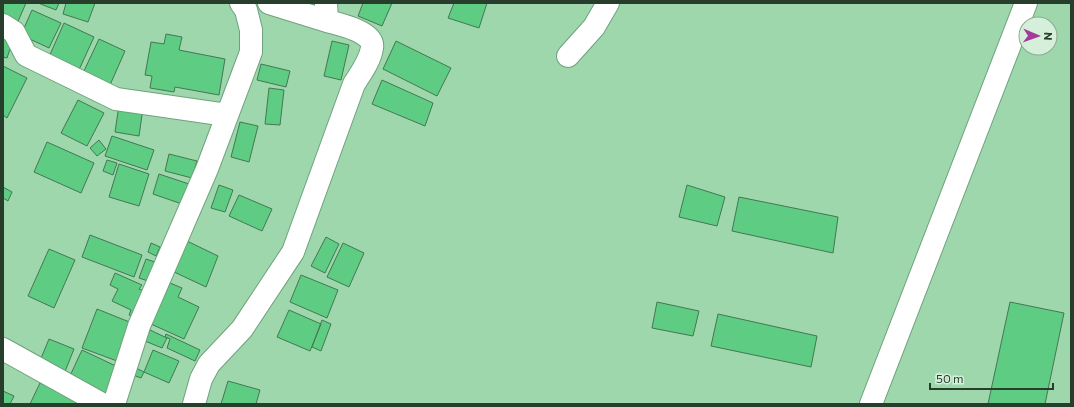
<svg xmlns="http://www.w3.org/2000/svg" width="1074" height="407" font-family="Commissioner,sans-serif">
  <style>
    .building { fill: #5ecc82; stroke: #437852 }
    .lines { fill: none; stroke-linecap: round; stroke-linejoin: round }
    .minor-casing { stroke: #6da37c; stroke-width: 24 }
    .minor { stroke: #fff; stroke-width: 22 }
  </style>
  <rect width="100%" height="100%" fill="#9fd7ad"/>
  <path class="building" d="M3,3h23l-10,23 -13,-6z
    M38,3h21l-3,7z
    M66,3h29l-7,19 -25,-8z
    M363,3h29l-10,23 -24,-10z
    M454,3h33l-8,25 -31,-10z
    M32,10l29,13 -12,25 -28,-13z
    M64,23l30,14 -16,35 -30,-13z
    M3,33l11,4 -7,21 -4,-1z
    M166,34l16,3 -3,13 46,9 -6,36 -44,-8 -1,5 -24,-4 2,-12 -7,-1 6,-33 13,2z
    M99,39l26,12 -15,34 -27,-12z
    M332,41l17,4 -8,35 -17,-4z
    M396,41l55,27 -14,28 -54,-27z
    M261,64l29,7 -4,16 -29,-7z
    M3,66l24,12 -20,40 -4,-3z
    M382,80l51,23 -8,23 -53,-22z
    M269,88l15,2 -4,35 -15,-1z
    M78,100l26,13 -17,33 -26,-13z
    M119,105l24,3 -4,28 -24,-4z
    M240,122l18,4 -9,36 -18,-5z
    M112,136l42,14 -7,20 -42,-14z
    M99,140l7,9 -9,7 -7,-8z
    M47,142l47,21 -13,30 -47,-21z
    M169,154l28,7 -5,17 -27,-7z
    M107,160l10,3 -4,12 -10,-4z
    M119,164l30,10 -10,32 -30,-9z
    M159,174l30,10 -7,20 -29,-10z
    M219,185l14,5 -8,22 -14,-4z
    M687,185l38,12 -8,29 -38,-9z
    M3,187l9,5 -4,9 -5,-3z
    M239,195l33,14 -10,22 -33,-15z
    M739,197l99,20 -5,36 -101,-22z
    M90,235l52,20 -8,22 -52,-20z
    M326,237l13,7 -14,29 -14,-7z
    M187,241l31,15 -12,31 -34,-16z
    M151,243l9,4 -4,9 -8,-4z
    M343,243l21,10 -15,34 -22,-10z
    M49,249l26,11 -21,48 -26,-12z
    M146,259l9,3 -7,19 -9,-3z
    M115,273l27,12 -3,4 10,4 -11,26 -9,-4 2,-5 -19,-9 6,-12 -8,-4z
    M301,275l37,15 -11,28 -37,-16z
    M170,283l12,5 -4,9 21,10 -15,32 -33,-15z
    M657,302l42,9 -6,25 -41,-8z
    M1010,302l54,11 -19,91h-57z
    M97,309l35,14 -15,38 -35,-13z
    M289,310l32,14 -11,27 -33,-14z
    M718,314l99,22 -6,31 -100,-21z
    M322,320l9,4 -10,27 -9,-4z
    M150,330l17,8 -5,10 -17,-7z
    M166,334l34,16 -5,11 -28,-13 3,-9 -5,-2z
    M49,339l25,10 -10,25 -25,-11z
    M82,350l36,17 -12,28 -37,-17z
    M153,350l26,11 -10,22 -25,-11z
    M136,368l8,4 -3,6 -8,-3z
    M228,381l32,9 -4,14h-35z
    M40,383l48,21h-58z
    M3,391l11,5 -4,8h-7z"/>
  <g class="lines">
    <g class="minor-casing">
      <path id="minor" d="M269,3l58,18
        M3,25l11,7 12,23 90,44 111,16
        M568,56l26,-29 14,-24
        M3,349l99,55
        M114,404l25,-78 68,-157 44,-117v-22l-5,-20 -5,-7
        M194,404l7,-25 8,-15 33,-35 51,-77 61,-168c7,-11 16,-23 18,-36 3,-16 -33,-24 -45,-27l-1,-18
        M871,404l155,-401"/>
    </g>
    <use href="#minor" class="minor"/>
  </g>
  <rect width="1074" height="407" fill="none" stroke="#273e2d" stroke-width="8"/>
  <g transform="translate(1038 36) rotate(92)"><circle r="19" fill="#d4f0da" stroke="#8fa995"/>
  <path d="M0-3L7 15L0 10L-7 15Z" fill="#a53a9a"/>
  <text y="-6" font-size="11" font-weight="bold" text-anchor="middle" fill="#273e2d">N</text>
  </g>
  <path d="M930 383v6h123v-6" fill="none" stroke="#273e2d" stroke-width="2"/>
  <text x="936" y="383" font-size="12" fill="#273e2d" stroke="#d4f0da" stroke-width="3" paint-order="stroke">50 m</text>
</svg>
